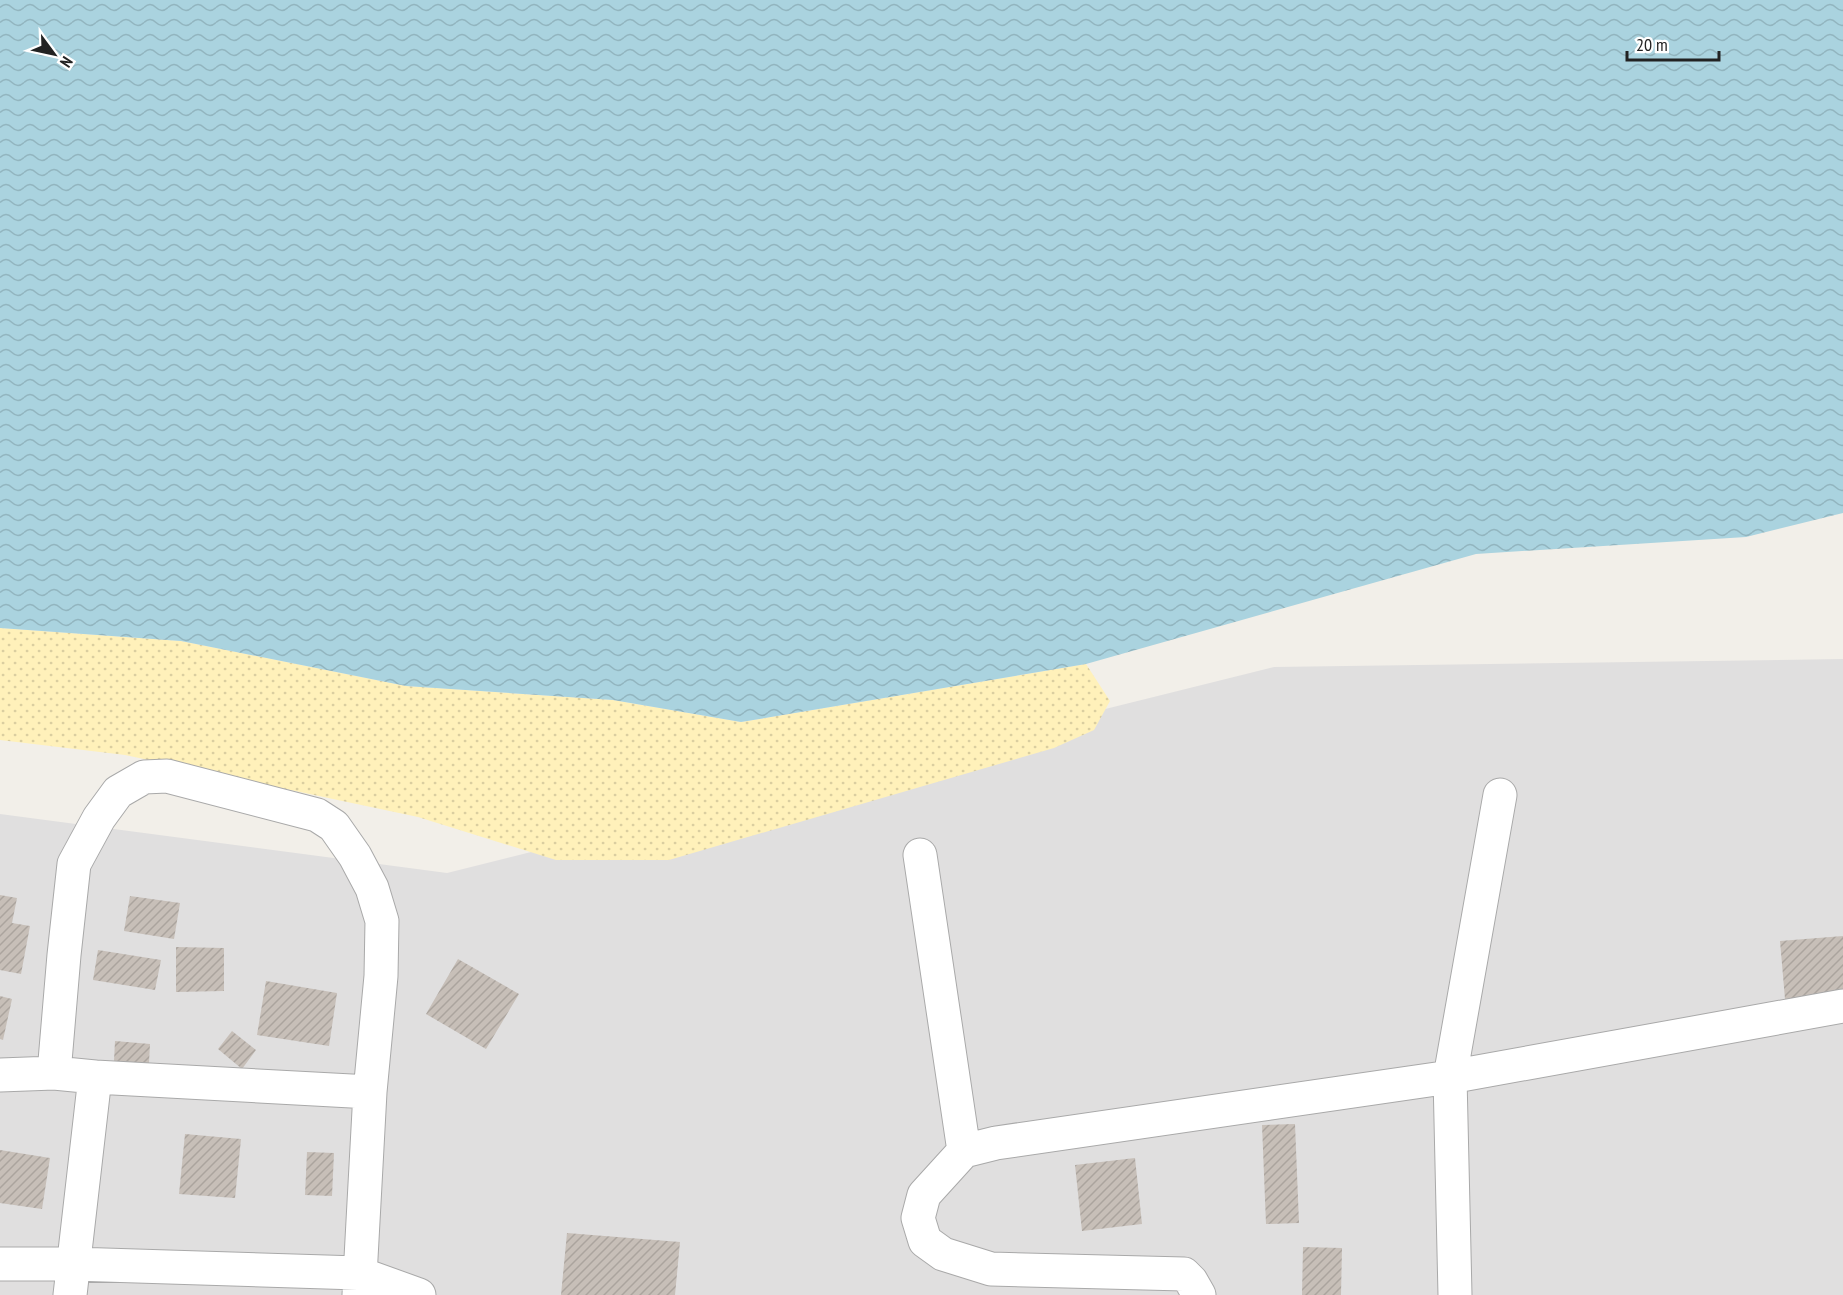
<svg xmlns="http://www.w3.org/2000/svg" width="1843" height="1295" font-family="'PT Sans Narrow',sans-serif">
  <style>
    .residential { fill: #e0dfdf }
    .sand { fill: url(#sand-dots) }
    .water { fill: url(#water-waves) }
    .building { fill: url(#building-hatch) }
    .lines { fill: none; stroke-linecap: round; stroke-linejoin: round }
    .minor-casing { stroke: #a9a9a9; stroke-width: 35 }
    .minor { stroke: #fff; stroke-width: 33 }
  </style>
  <defs>
    <pattern id="sand-dots" width="8" height="8" patternUnits="userSpaceOnUse" patternTransform="scale(1.5)"><rect width="8" height="8" fill="#fff1ba"/><path d="M2 2h.1M6 6h.1" fill="none" stroke="#dacea0" stroke-width="1.8" stroke-linecap="round"/></pattern>
    <pattern id="water-waves" width="16" height="10" patternUnits="userSpaceOnUse" patternTransform="scale(1.5)"><rect width="16" height="10" fill="#aad3df"/><path d="M0 5q4-4 8 0t8 0" fill="none" stroke="#92b5bf"/></pattern>
    <pattern id="building-hatch" width="6" height="6" patternUnits="userSpaceOnUse" patternTransform="scale(1.5)"><rect width="6" height="6" fill="#c7bfb8"/><path d="M-1 1l2-2M0 6l6-6M5 7l2-2" fill="none" stroke="#aba49e"/></pattern>
  </defs>
  <rect width="100%" height="100%" fill="#f2efe9"/>
  <path class="residential" d="M1843,659v636h-1843v-481l447,59 827,-206z"/>
  <path class="sand" d="M0,628l181,13 225,45 207,14 128,22 345,-58 24,37 -16,29 -40,18 -385,112h-113l-138,-43 -293,-62 -125,-15z"/>
  <path class="water" d="M0,0h1843v513l-97,24 -270,17 -390,110 -345,58 -128,-22 -207,-14 -225,-45 -181,-13z"/>
  <path class="building" d="M0,895l17,3 -5,25 18,3 -9,48 -21,-4z
    M130,896l50,7 -6,36 -50,-8z
    M1843,936v58l-58,5 -5,-58z
    M176,947l48,1v43l-48,1z
    M98,950l63,10 -6,30 -62,-10z
    M458,959l61,35 -33,55 -60,-35z
    M266,981l71,12 -8,53 -72,-11z
    M0,996l12,3 -9,41 -3,-1z
    M232,1031l24,19 -14,19 -24,-20z
    M115,1041l35,3 -1,19 -35,-2z
    M1295,1124l4,99 -33,1 -4,-99z
    M185,1134l56,5 -6,59 -56,-4z
    M0,1150l50,8 -8,51 -42,-6z
    M307,1152l27,1 -2,43 -27,-1z
    M1135,1158l7,66 -60,7 -7,-66z
    M567,1233l113,9 -5,53h-114z
    M1303,1247l39,1 -1,47h-39z"/>
  <g class="lines">
    <g class="minor-casing">
      <path id="minor" d="M920,855l44,296
        M54,1073l10,-118 10,-91 25,-46 19,-26 26,-15 23,-1 150,39 17,11 21,30 17,32 10,33 -1,55 -11,116 -11,203
        M0,1075l54,-2 41,4 275,15
        M0,1264h73l285,9 61,22
        M70,1295l25,-218
        M1199,1295l-8,-14 -7,-7 -193,-5 -48,-15 -18,-13 -7,-23 6,-23 40,-44 32,-8 454,-66 393,-71
        M1455,1295l-5,-218 50,-282"/>
    </g>
    <use href="#minor" class="minor"/>
  </g>
  <g transform="translate(54 54) rotate(123)" stroke="#ffffff" stroke-width="4.5" paint-order="stroke">
  <path d="M0-4.5L10 22L0 15L-10 22Z" fill="#222222"/>
  <text y="-9" font-size="16" font-weight="bold" text-anchor="middle" fill="#222222">N</text>
  </g>
  <path d="M1627 51v9h92v-9" fill="none" stroke="#222222" stroke-width="3"/>
  <text x="1636" y="51" font-size="18" fill="#222222" stroke="#ffffff" stroke-width="4.5" paint-order="stroke">20 m</text>
</svg>
